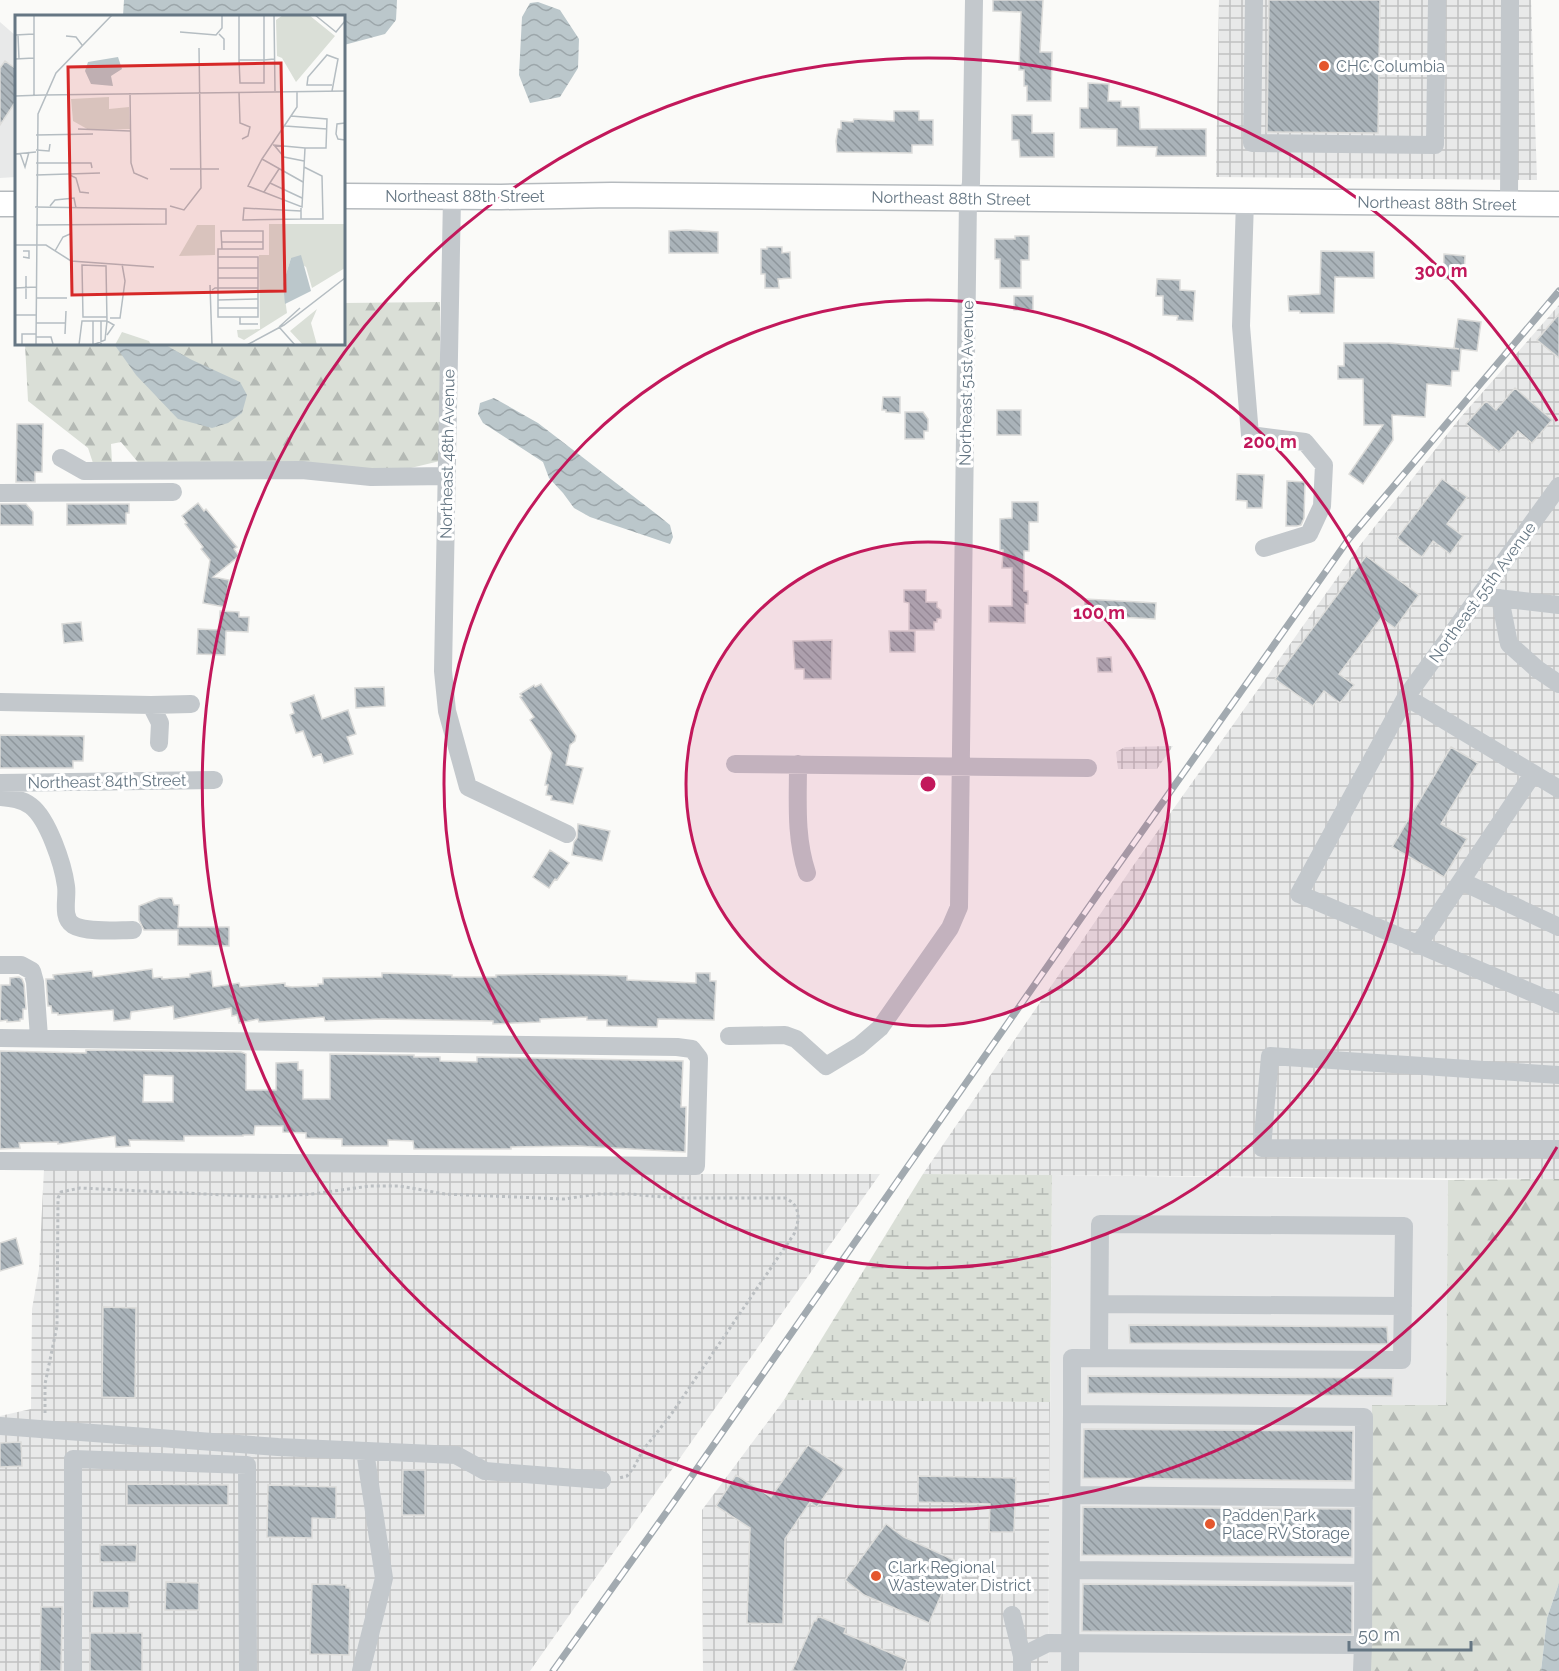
<svg xmlns="http://www.w3.org/2000/svg" width="1559" height="1671" font-family="Raleway,sans-serif">
  <style>
    .built { fill: #e8e9e9 }
    .industrial { fill: url(#industrial-grid) }
    .forest { fill: url(#forest-firs) }
    .wetland { fill: url(#wetland-marsh) }
    .water { fill: url(#water-waves) }
    .building { fill: url(#building-back-hatch); stroke: #dcdcda; stroke-width: 1.5; fill-rule: evenodd }
    .lines { fill: none; stroke-linecap: round; stroke-linejoin: round }
    .major-casing { stroke: #b5babe; stroke-width: 27 }
    .path { stroke: #bbbfc2; stroke-width: 3; stroke-dasharray: 3 3; stroke-linecap: butt }
    .minor { stroke: #c3c8cc; stroke-width: 18 }
    .major { stroke: #fff; stroke-width: 24 }
    .rail-casing { stroke: #a2aab0; stroke-width: 7 }
    .rail { stroke: #fff; stroke-width: 4.5; stroke-dasharray: 14; stroke-linecap: butt }
    .ring { fill: none; stroke: #c2185b; stroke-width: 3 }
    .poi-dot { fill: #e4572e; stroke: #fff; stroke-width: 2 }
    .labels { text-anchor: middle; stroke-width: 6; stroke-linejoin: round; paint-order: stroke }
    .poi-label { font-size: 16px; fill: #657683; stroke: #fff; text-anchor: start }
    .street-label { font-size: 16px; fill: #657683; stroke: #fff }
    .inset-road { fill: none; stroke: #b5bdc2; stroke-width: 1.5 }
    .view { fill: #d62828; fill-opacity: 0.15; stroke: #d62828; stroke-width: 3 }
    .inset-edge { fill: none; stroke: #657683; stroke-width: 3 }
    .centre { fill: #c2185b; stroke: #fff; stroke-width: 3 }
    .ring-label { font-size: 18px; text-anchor: middle; font-weight: bold; fill: #c2185b; stroke: #fff; stroke-width: 6; stroke-linejoin: round; paint-order: stroke }
  </style>
  <defs>
    <pattern id="industrial-grid" width="8" height="8" patternUnits="userSpaceOnUse" patternTransform="scale(1.5)"><rect width="8" height="8" fill="#e8e9e9"/><path d="M0 4h8M4 0v8" fill="none" stroke="#c0c1c2"/></pattern>
    <pattern id="forest-firs" width="22" height="20" patternUnits="userSpaceOnUse" patternTransform="scale(1.5)"><rect width="22" height="20" fill="#dadfd7"/><path d="M5 1l3.5 6h-7zM16 11l3.5 6h-7z" fill="#b4b9b4"/></pattern>
    <pattern id="wetland-marsh" width="20" height="14" patternUnits="userSpaceOnUse" patternTransform="scale(1.5)"><rect width="20" height="14" fill="#dadfd7"/><path d="M1 5h8M5 5V1M11 12h8M15 12V8" fill="none" stroke="#b4b9b4"/></pattern>
    <pattern id="water-waves" width="16" height="10" patternUnits="userSpaceOnUse" patternTransform="scale(1.5)"><rect width="16" height="10" fill="#bbc7cb"/><path d="M0 5q4-4 8 0t8 0" fill="none" stroke="#9ca6aa"/></pattern>
    <pattern id="building-back-hatch" width="6" height="6" patternUnits="userSpaceOnUse" patternTransform="scale(1.5)"><rect width="6" height="6" fill="#aab3b9"/><path d="M-1 5l2 2M0 0l6 6M5-1l2 2" fill="none" stroke="#8e969c"/></pattern>
  </defs>
  <rect width="100%" height="100%" fill="#fafaf8"/>
  <path class="built" d="M0,22l16,14v141l-16,1z
    M1052,1175l396,5 -2,226 -74,-1 -2,266h-322z"/>
  <path class="industrial" d="M1219,0h312l6,180 -321,-3z
    M1559,305v874l-636,-5 210,-308 228,-322 99,-126z
    M1173,746l-16,23h-39l-2,-17 9,-5z
    M44,1169l670,5h166l-350,497h-530v-255l31,-7 1,-100 7,-40z
    M784,1400l266,2 -2,269h-345l-1,-161z"/>
  <path class="forest" d="M440,302v159l-46,11 -252,-5 -21,-25 -10,2 1,19 -18,3 -6,-18 -60,-47 -3,-57h319v-41z
    M1559,1179v404l-12,35 -6,53h-171l2,-266h74l2,-225z"/>
  <path class="wetland" d="M923,1174l129,1 -2,227 -266,-2z"/>
  <path class="water" d="M124,0h273l-1,20 -11,14 -41,11v-29h-221z
    M538,2l22,8 19,29 -1,29 -18,29 -30,6 -11,-28 3,-58 8,-14z
    M114,344h50l26,15 50,23 7,13 -5,18 -14,10 -16,5 -34,-9 -42,-44z
    M494,398l44,25 121,93 11,9 3,12 -3,7 -80,-27 -16,-9 -11,-15 -14,-15 -6,-16 -60,-39 -5,-9 2,-11z
    M1559,1583v88h-18l6,-53z"/>
  <path class="building" d="M993,0h50l-3,52h12l-1,49h-24v-15h-3v-16h-5l2,-58 -28,-1z
    M1269,0h111l-2,133 -111,-1z
    M5,61l11,8v32l-16,24v-57z
    M1088,83l21,1 -1,17h13v6h18l1,22h66v27h-50l1,-9 -40,-1v-17l-37,-1v-20h8z
    M894,111h25v9h14v25h-21v8l-75,-1 -1,-11 2,-12h3v-8l12,1 1,-3 40,2z
    M1012,115h20v18h22v24h-34l-1,-17h-7z
    M686,230l32,2v21h-49v-22z
    M1015,236h14v24h-8v28h-21v-29h-5v-20h20z
    M767,247h15v6l8,-1 1,26 -13,1 1,9h-14v-14h-4v-25h6z
    M1321,251l53,1v26l-39,-1 -1,36h-34v-2h-11l-1,-15 32,-2z
    M1444,254l21,2 -1,23h-21z
    M1157,279l23,1v10l15,1 -2,30 -16,-1 1,-4 -15,-1v-19h-7z
    M1014,296h19v14h-19z
    M1559,314v44l-22,-18z
    M1458,319l23,3 -4,29 -16,-2 -2,22h-7l-1,15 -24,-2 -2,33 -33,-2 1,25 -30,44 -14,-10 34,-49h-19l-1,-46h-25v-13h6v-23h45l70,6 -5,-1z
    M1515,388l37,32 -20,23 -14,-12 -19,21 -33,-28 20,-23 10,9z
    M883,397h17v16l-14,-1v-2h-4z
    M997,410h24v25h-24z
    M905,412h18l5,7v12h-4v8h-19z
    M17,424h26l-1,48h-7v10h-19z
    M1237,474l27,1 -2,33h-15v-7l-11,-1z
    M1442,479l25,18 -20,27 16,12 -13,18 -17,-13 -11,16 -25,-19z
    M1287,481l18,1 -1,36 -3,7 -4,1h-11z
    M1012,502h26v20h-9v29h-5v40h4v13h-3v19l-36,-1v-16h23v-38h-10l1,-18h-3v-31l12,-1z
    M198,503l6,8 2,-2 31,38 -3,2 5,7 -26,21 16,3 -4,27 -22,-4 7,-43 -9,-11 2,-2 -18,-23 2,-1 -5,-7z
    M0,504h26l7,8v13h-33z
    M67,504h62v9h-3v11l-59,1z
    M1366,556l53,39 -24,33 -14,-10 -42,56 15,11 -14,18 -16,-12 -11,15 -38,-27z
    M904,590h22v12h11v5l4,3v8l-4,1v3h-3v8h-25v-27l-5,-1z
    M1085,599l71,4 -1,16 -71,-4z
    M220,611l19,1v5h10l-1,15 -22,-1 -1,24 -28,-1 1,-25 21,1z
    M81,622l2,19 -19,2 -2,-19z
    M889,631h26v21h-25z
    M832,640l-1,39h-27v-10h-9l-2,-28z
    M1111,657l1,15h-14l-1,-14z
    M541,684l35,52 -1,5 -5,4 -4,20 17,3 -10,36 -22,-4 1,-4 -6,-1 2,-10h-3l7,-32 -22,-33 4,-3 -14,-20 2,-1 -2,-2 14,-9 1,2z
    M384,687l1,19 -29,2 -1,-20z
    M314,695l8,24 26,-9 8,24 -9,3 6,17 -29,9 -3,-9 -8,3 -10,-26 -7,2 -6,-18 4,-2 -3,-10z
    M0,735l84,1 -1,25h-10v7h-73z
    M1451,747l27,16 -37,61 26,15 -23,38 -52,-30z
    M578,824l32,7 -8,30 -30,-6 2,-13 3,-4z
    M550,850l19,13 -12,17 -2,-1 -6,9 -16,-11z
    M159,898h13l2,7h5l-1,22h51v19l-51,-1v-15h-34l-5,-10v-14z
    M152,969l1,9 9,-1v2l28,-2v-3l21,-3 2,16 26,-4 1,4 45,-4v3l7,1 26,-1v-2h5v-6l59,-1v-4l70,2v2h44v-2l43,-1 59,1 29,1v4l69,3v-10h14v8h6l-2,39 -56,-1 -1,8 -50,-1v-6h-20v-3l-47,2v3l-47,2v-3l-111,-2 -57,2 -1,-4 -65,5 -1,-3 -19,4 -2,-8 -5,1 -1,-8 -57,11 -1,-13 -42,6 -1,7 -16,2 -1,-11 -55,5v-2h-6l-1,-7h-3l-2,-27h8l-1,-4 39,-4 1,6z
    M19,977l3,2 2,5 2,25h-3v10h-3v2l-13,1v-2l-7,1 1,-36h9v-7z
    M86,1050l155,2 5,2v36h30v-27l22,-1v8h5v29h27v-45l84,1v2h26v4l37,1v-5l206,4 -2,46h5l-1,45 -107,-6 -67,1v2h-97l-1,-8 -25,-1v6h-46v-7l-36,-1v-5l-23,-1v-6h-28l-1,9h-11v1h-59v5l-55,-1 1,6 -14,1 -1,-11 -57,8v-2l-39,1 1,5 -20,1v-98l86,2zM144,1075l29,1v26h-30z
    M16,1238l7,26 -23,7v-28z
    M103,1307l33,1 -1,90 -33,-1z
    M1129,1325l258,2 1,17 -258,-1z
    M1088,1376l305,2 -1,18 -304,-3z
    M1084,1429l269,2 -1,50 -269,-3z
    M21,1442l1,24 -22,1v-24z
    M808,1445l36,24 -27,38 -7,-5 -25,37 -2,85 -36,-1 3,-95 -34,-22 20,-31 35,22z
    M403,1470h22v45h-23z
    M918,1476l98,2 -2,54h-25l1,-28 -72,-2z
    M127,1484l101,1v20h-101z
    M268,1485l68,2v32l-24,-1v20l-45,-1z
    M1083,1507l269,2v48l-270,-2z
    M886,1524l18,13 52,24 -27,62 -65,-28 -19,-15z
    M100,1545h37l-1,17h-36z
    M166,1582l33,1v27h-34z
    M312,1584l34,1v3h4l-1,67 -39,-1z
    M1083,1584l269,2v48l-270,-3z
    M93,1591h36v17h-37z
    M41,1607h21l-1,64h-21z
    M818,1616l28,12 -2,5 63,27 -4,11h-111l22,-50h2z
    M90,1633h52v38h-52z"/>
  <g class="lines">
    <g class="major-casing">
      <path id="major" d="M344,196l157,1 111,-2 947,9
        M0,204h16"/>
    </g>
    <path class="path" d="M45,1413v-29l12,-58 1,-128 3,-6 19,-4 187,9 45,-3 58,-8h30l45,8 119,5 34,-5h32l43,4h112c16,7 15,22 9,36l-124,182 -27,34 -9,17 -7,9 -8,2"/>
    <path class="minor" d="M1254,0l-2,143 183,2 2,-145
      M452,197l-9,474 4,40 21,76 99,47
      M1245,201l-4,125 9,109 55,7 19,23 -2,41 -13,28 -45,14
      M1509,204l1,-204
      M61,458l23,13 218,-1 69,7 76,-1
      M1559,486l-153,211 -107,197 260,110
      M0,493l173,-1
      M1489,597l70,8
      M1500,598l9,46 28,25 22,15
      M1406,697l153,92
      M0,702l151,3 9,18 -1,20
      M151,705l40,-1
      M735,764l353,4
      M798,764c0,37 -3,73 9,109
      M0,783l214,-3
      M0,797c11,1 22,2 31,9 17,13 32,58 35,80 2,12 -5,31 7,39 13,8 45,5 60,5
      M1461,881l98,46
      M1418,945l115,-171
      M0,965h21l11,6 3,11 4,55
      M729,1036l56,-1 11,4 30,27 33,-20 21,-18 70,-100 9,-21 9,-709 3,-15 3,-183
      M0,1038l677,9 15,2 7,9 -3,108 -696,-5
      M1559,1075l-289,-19 -8,92 297,1
      M1100,1304l303,2
      M1072,1414v-56l330,2 2,-134 -304,-2 -1,134
      M0,1426l278,21 178,8 29,16 117,9
      M1071,1495l293,3
      M1071,1570l292,3
      M1012,1615l10,41v15
      M1022,1656l26,-13 315,2 -1,26
      M73,1671v-212l174,6 1,206
      M361,1671l23,-93 -19,-127
      M1070,1671l2,-257 292,3 -1,228"/>
    <use href="#major" class="major"/>
    <g class="rail-casing">
      <path id="rail" d="M553,1671l120,-168 427,-612 248,-351 211,-249"/>
    </g>
    <use href="#rail" class="rail"/>
  </g>
  <circle cx="928" cy="784" r="242" fill="#c2185b" fill-opacity=".12"/>
  <g class="ring">
    <circle cx="928" cy="784" r="242"/>
    <circle cx="928" cy="784" r="484"/>
    <path d="M1557 1147A726 726 0 1 1 1557 421"/>
  </g>
  <g class="poi-dot">
    <circle cx="1324" cy="66" r="6"/>
    <circle cx="1210" cy="1524" r="6"/>
    <circle cx="876" cy="1576" r="6"/>
  </g>
  <g class="labels">
    <g class="poi-label">
      <text x="1336" y="72">CHC Columbia</text>
      <text x="1222" y="1521">Padden Park<tspan x="1222" dy="18">Place RV Storage</tspan></text>
      <text x="888" y="1573">Clark Regional<tspan x="888" dy="18">Wastewater District</tspan></text>
    </g>
    <g class="street-label">
      <text x="465" y="202">Northeast 88th Street</text>
      <text transform="translate(951 198) rotate(1)" y="6">Northeast 88th Street</text>
      <text transform="translate(1437 203) rotate(1)" y="6">Northeast 88th Street</text>
      <text transform="translate(966 383) rotate(-89)" y="6">Northeast 51st Avenue</text>
      <text transform="translate(447 454) rotate(-89)" y="6">Northeast 48th Avenue</text>
      <text transform="translate(1482 592) rotate(-54)" y="6">Northeast 55th Avenue</text>
      <text transform="translate(107 781) rotate(-1)" y="6">Northeast 84th Street</text>
    </g>
  </g>
  <g transform="translate(15 15)">
    <rect width="330" height="330" fill="#fafaf8"/>
    <path d="M107,317l27,9 2,4h-36z" fill="#dadfd7"/>
    <path d="M268,0h26l26,21 -39,46 -14,-24 -5,-2 -1,-36zM94,82v12l20,-2 1,22 -41,1 -16,-9 -2,-22zM254,209h76v44l-33,20 -6,-21 -15,-9 -8,26 4,29 -43,27 -6,-3 -1,-7 23,-1 -1,-74h10zM302,294l-6,14 6,22h-14l-13,-14z" fill="#dadfd7"/>
    <path d="M182,210h18v30l-36,1z" fill="#dadfd7"/>
    <path d="M103,42l4,12 -11,7 2,10 -22,-2 -6,-13 3,-9zM286,240l10,36 -26,13 -2,-20 8,-26z" fill="#bbc7cb"/>
    <path class="inset-road" d="M19,0v80M249,0v68h-24l-1,-23h25l10,-1M259,0l1,76M300,0l21,17 9,-11M165,17l36,3 6,-7v-13M204,19l5,5v11M0,20l19,-1M3,20l1,24M51,21l10,1 6,8M0,44l19,-1M224,45v-45M317,76l6,-32 -11,-4 -19,22 -1,8h25M224,77l1,31 10,4 -2,9 -6,3M115,78l1,70 3,10 14,6M28,80l302,-4M0,81l28,-1M276,101l36,3 -1,29h-21l-3,59 -54,-21 14,-27 35,-52v-15M330,108l-8,1 -1,10 2,5 7,1M270,111l42,3M63,114l52,2M21,120l57,-1M258,130l32,3M259,130l10,12 20,4M21,135l13,1 1,-7M5,138l5,14 4,-15M0,139l21,-2M247,144l41,23M21,148h55l1,5M155,154h49M21,160l64,-2M55,160l6,3 4,14 9,1M255,168l32,15M249,177l15,-23M35,191l5,-6 19,-2 2,10M155,191l14,4 17,-22 -2,-140M20,192l131,2v15l-130,1M286,193v11h22l-1,-43 -18,-9M286,204l-58,1 1,-12 57,3M206,227h42M0,230h31l25,16 83,6M40,236l8,-14 7,-3M8,242l6,1v-7h-6M203,242v-8h45v-18h-42l1,18M203,253h40M11,261v23M203,263h40M195,270l2,60M0,273l21,-1M197,275l3,-2h43v29h-40v-60h40v31M22,283h30M203,285l40,-1M203,293h40M0,300h21M225,302v7h18M95,303h10l5,-37 -3,-17M86,306v23M21,308h29M264,312l16,18M264,312l21,-19M50,319l1,-23M92,320l7,-10 -7,-4 -1,-55 -24,-1 1,52h24M21,322h15l2,7M7,330v-11h14M21,330l2,-231 18,-41 56,-58M64,330l3,-24h25l-2,19 -12,5M78,330v-24M232,330l37,-20 61,-47"/>
    <path class="view" d="M266,48l4,228 -213,4 -4,-228z"/>
    <rect width="330" height="330" class="inset-edge"/>
  </g>
  <circle cx="928" cy="784" r="9" class="centre"/>
  <g class="ring-label">
    <text x="1441" y="277">300 m</text>
    <text x="1270" y="448">200 m</text>
    <text x="1099" y="619">100 m</text>
  </g>
  <path d="M1349 1641v9h122v-9" fill="none" stroke="#657683" stroke-width="3"/>
  <text x="1358" y="1641" font-size="18" fill="#657683" stroke="#ffffff" stroke-width="4.5" paint-order="stroke">50 m</text>
</svg>
